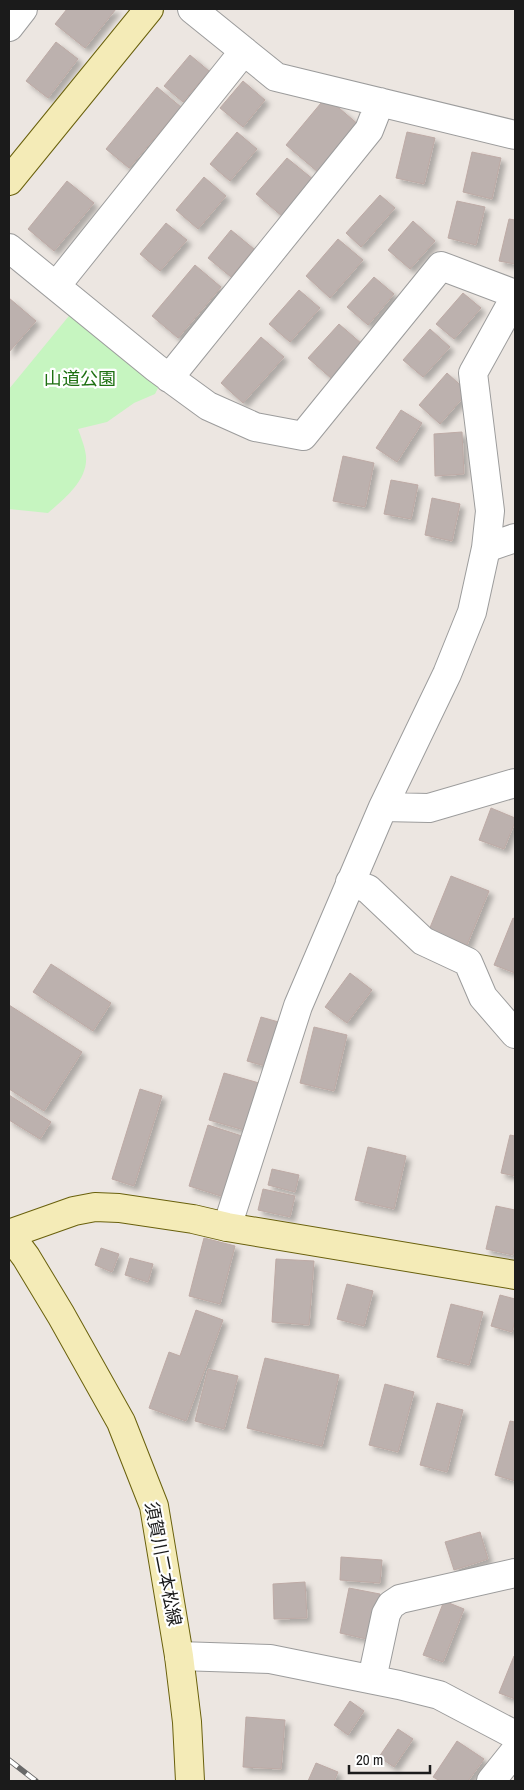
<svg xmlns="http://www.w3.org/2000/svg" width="524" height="1790" font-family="'Archivo Narrow','Noto Sans JP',sans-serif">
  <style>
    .park { fill: #c6f5c0 }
    .building { fill: #bcb1ae; stroke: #bdaaa5; filter: url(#shadow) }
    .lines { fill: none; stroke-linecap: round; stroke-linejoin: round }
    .street-casing { stroke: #9c9c9c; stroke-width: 30 }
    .secondary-casing { stroke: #69600c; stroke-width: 30 }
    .street { stroke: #fff; stroke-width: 28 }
    .secondary { stroke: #f4ebb7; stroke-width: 28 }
    .rail-casing { stroke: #696969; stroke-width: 5.5 }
    .rail { stroke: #fff; stroke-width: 4; stroke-dasharray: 11; stroke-linecap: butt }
    .labels { text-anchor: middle; stroke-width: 4.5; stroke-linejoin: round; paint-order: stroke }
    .park-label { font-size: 18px; fill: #1e7012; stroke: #fff }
    .street-label { font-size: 18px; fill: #1b1b1b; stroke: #fff }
  </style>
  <defs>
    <filter id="shadow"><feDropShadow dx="4.5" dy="4.5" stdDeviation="2.5" flood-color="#0004"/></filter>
  </defs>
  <rect width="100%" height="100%" fill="#ece6e1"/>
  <path class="park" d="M73,311l88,71 -6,12 -21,9 -27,19 -29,7c3,8 7,18 8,27 2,24 -21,42 -38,57l-39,-4v-120z"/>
  <path class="building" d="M67,9h49l-31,39 -30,-24z
    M56,42l22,17 -30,39 -22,-17z
    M190,55l19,16 -26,31 -19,-16z
    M243,81l22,19 -22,27 -23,-19z
    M157,87l24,20 -52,61 -23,-19z
    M326,97l33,28 -40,48 -33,-28z
    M237,132l20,17 -27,32 -20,-17z
    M407,132l28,6 -11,46 -28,-6z
    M472,152l29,6 -9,41 -29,-7z
    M287,158l27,22 -31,37 -27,-23z
    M204,177l22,19 -28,33 -22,-19z
    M67,181l27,22 -40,48 -26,-22z
    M380,195l15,13 -34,39 -15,-14z
    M457,201l28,6 -9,38 -28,-7z
    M509,219l6,1v44l-16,-3z
    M413,221l22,20 -25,28 -22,-19z
    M166,223l21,17 -27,31 -20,-17z
    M231,230l23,19 -23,28 -23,-19z
    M338,239l25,21 -33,38 -24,-22z
    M195,265l26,22 -43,51 -26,-22z
    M374,277l20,17 -26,31 -21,-18z
    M299,290l21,18 -30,34 -21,-18z
    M463,293l18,15 -27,31 -18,-15z
    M9,298l27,23 -27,31z
    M339,324l23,20 -30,35 -24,-21z
    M430,329l20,18 -27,30 -20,-17z
    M261,337l23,20 -41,46 -22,-20z
    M447,373l21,19 -28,32 -21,-19z
    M401,410l21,13 -25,39 -21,-14z
    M462,432l2,42 -29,2 -1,-42z
    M343,456l31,7 -9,44 -32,-6z
    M391,480l27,5 -7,34 -27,-5z
    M432,498l28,6 -8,37 -27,-6z
    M491,808l24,10v4l-11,27 -25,-9z
    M451,876l38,15 -22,54 -38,-15z
    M513,918l2,1v54l-21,-8z
    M51,964l60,39 -18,28 -60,-39z
    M350,973l22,17 -25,33 -22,-16z
    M9,1005l73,47 -38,59 -35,-22z
    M261,1017l21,6 -13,44 -22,-6z
    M314,1027l33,8 -13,56 -34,-8z
    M224,1073l35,10 -15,47 -35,-10z
    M140,1089l22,7 -28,90 -22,-7z
    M9,1095l42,27 -11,17 -31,-19z
    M208,1125l34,11 -18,61 -35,-11z
    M510,1135l5,1v40l-14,-3z
    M368,1147l38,9 -12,53 -39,-9z
    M272,1169l27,6 -4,17 -27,-7z
    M263,1189l32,7 -5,21 -32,-7z
    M496,1206l19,4v34l-2,11 -27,-6z
    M204,1238l31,8 -15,58 -31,-8z
    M101,1248l18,6 -7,18 -17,-7z
    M130,1258l23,6 -5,18 -23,-7z
    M276,1259l38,2 -5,64 -37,-3z
    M347,1284l26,7 -9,35 -27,-7z
    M500,1295l15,4v21l-3,12 -21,-6z
    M451,1304l32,8 -14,53 -32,-8z
    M196,1310l27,10 -37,101 -37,-13 20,-56 11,4z
    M265,1358l74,17 -17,71 -75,-18z
    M208,1369l30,7 -14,53 -29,-8z
    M385,1384l29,8 -16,60 -29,-7z
    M437,1403l26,7 -16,62 -27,-7z
    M510,1421l5,1v59l-20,-6z
    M480,1532l8,27 -34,11 -9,-28z
    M341,1557l41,3 -2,23 -40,-3z
    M305,1582l2,36 -33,1 -1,-35z
    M349,1588l31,6 -9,46 -31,-7z
    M444,1601l20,8 -21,53 -20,-7z
    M514,1656h1v43l-16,-6z
    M350,1701l14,10 -16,24 -14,-10z
    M246,1717l39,3 -4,49 -38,-2z
    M398,1729l15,10 -19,28 -15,-10z
    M457,1741l27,18 -16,22h-28l-7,-4z
    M316,1763l22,9 -4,9h-26z"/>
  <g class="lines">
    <g class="street-casing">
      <path id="street" d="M192,9l84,68 239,58
        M9,27l14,-18
        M9,248l147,120 52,38 47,21 48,9 138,-170 74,28
        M56,286l188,-235
        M169,378l200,-248 11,-28
        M486,548l29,-10
        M383,807l46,1 86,-25
        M350,882l18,7 55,52 45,21 15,35 32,37
        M227,1227l71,-221 85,-199 64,-133 25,-62 14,-64 4,-37 -17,-138 42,-76
        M179,1656l91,3 129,26 40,10 76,40
        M372,1679l14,-65 5,-9 9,-6 115,-26
        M491,1781l24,-30"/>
    </g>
    <g class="secondary-casing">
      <path id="secondary" d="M9,181l140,-172
        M190,1781l-3,-59 -8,-66 -25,-150 -33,-84 -60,-107 -35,-58 -17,-23 65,-23 21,-4 24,1 74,11 34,8 288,48"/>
    </g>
    <use href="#street" class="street"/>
    <use href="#secondary" class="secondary"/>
    <g class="rail-casing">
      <path id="rail" d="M9,1760l27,21"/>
    </g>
    <use href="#rail" class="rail"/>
  </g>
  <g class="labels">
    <g class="park-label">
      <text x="80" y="385">山道公園</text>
    </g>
    <g class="street-label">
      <text transform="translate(163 1564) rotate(79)" y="6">須賀川二本松線</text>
    </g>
  </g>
  <rect width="524" height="1790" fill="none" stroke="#1b1b1b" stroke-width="20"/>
  <path d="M349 1765v8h81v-8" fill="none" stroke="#1b1b1b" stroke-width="2.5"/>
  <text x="356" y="1765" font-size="15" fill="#1b1b1b" stroke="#ffffff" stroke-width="4" paint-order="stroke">20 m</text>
</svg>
